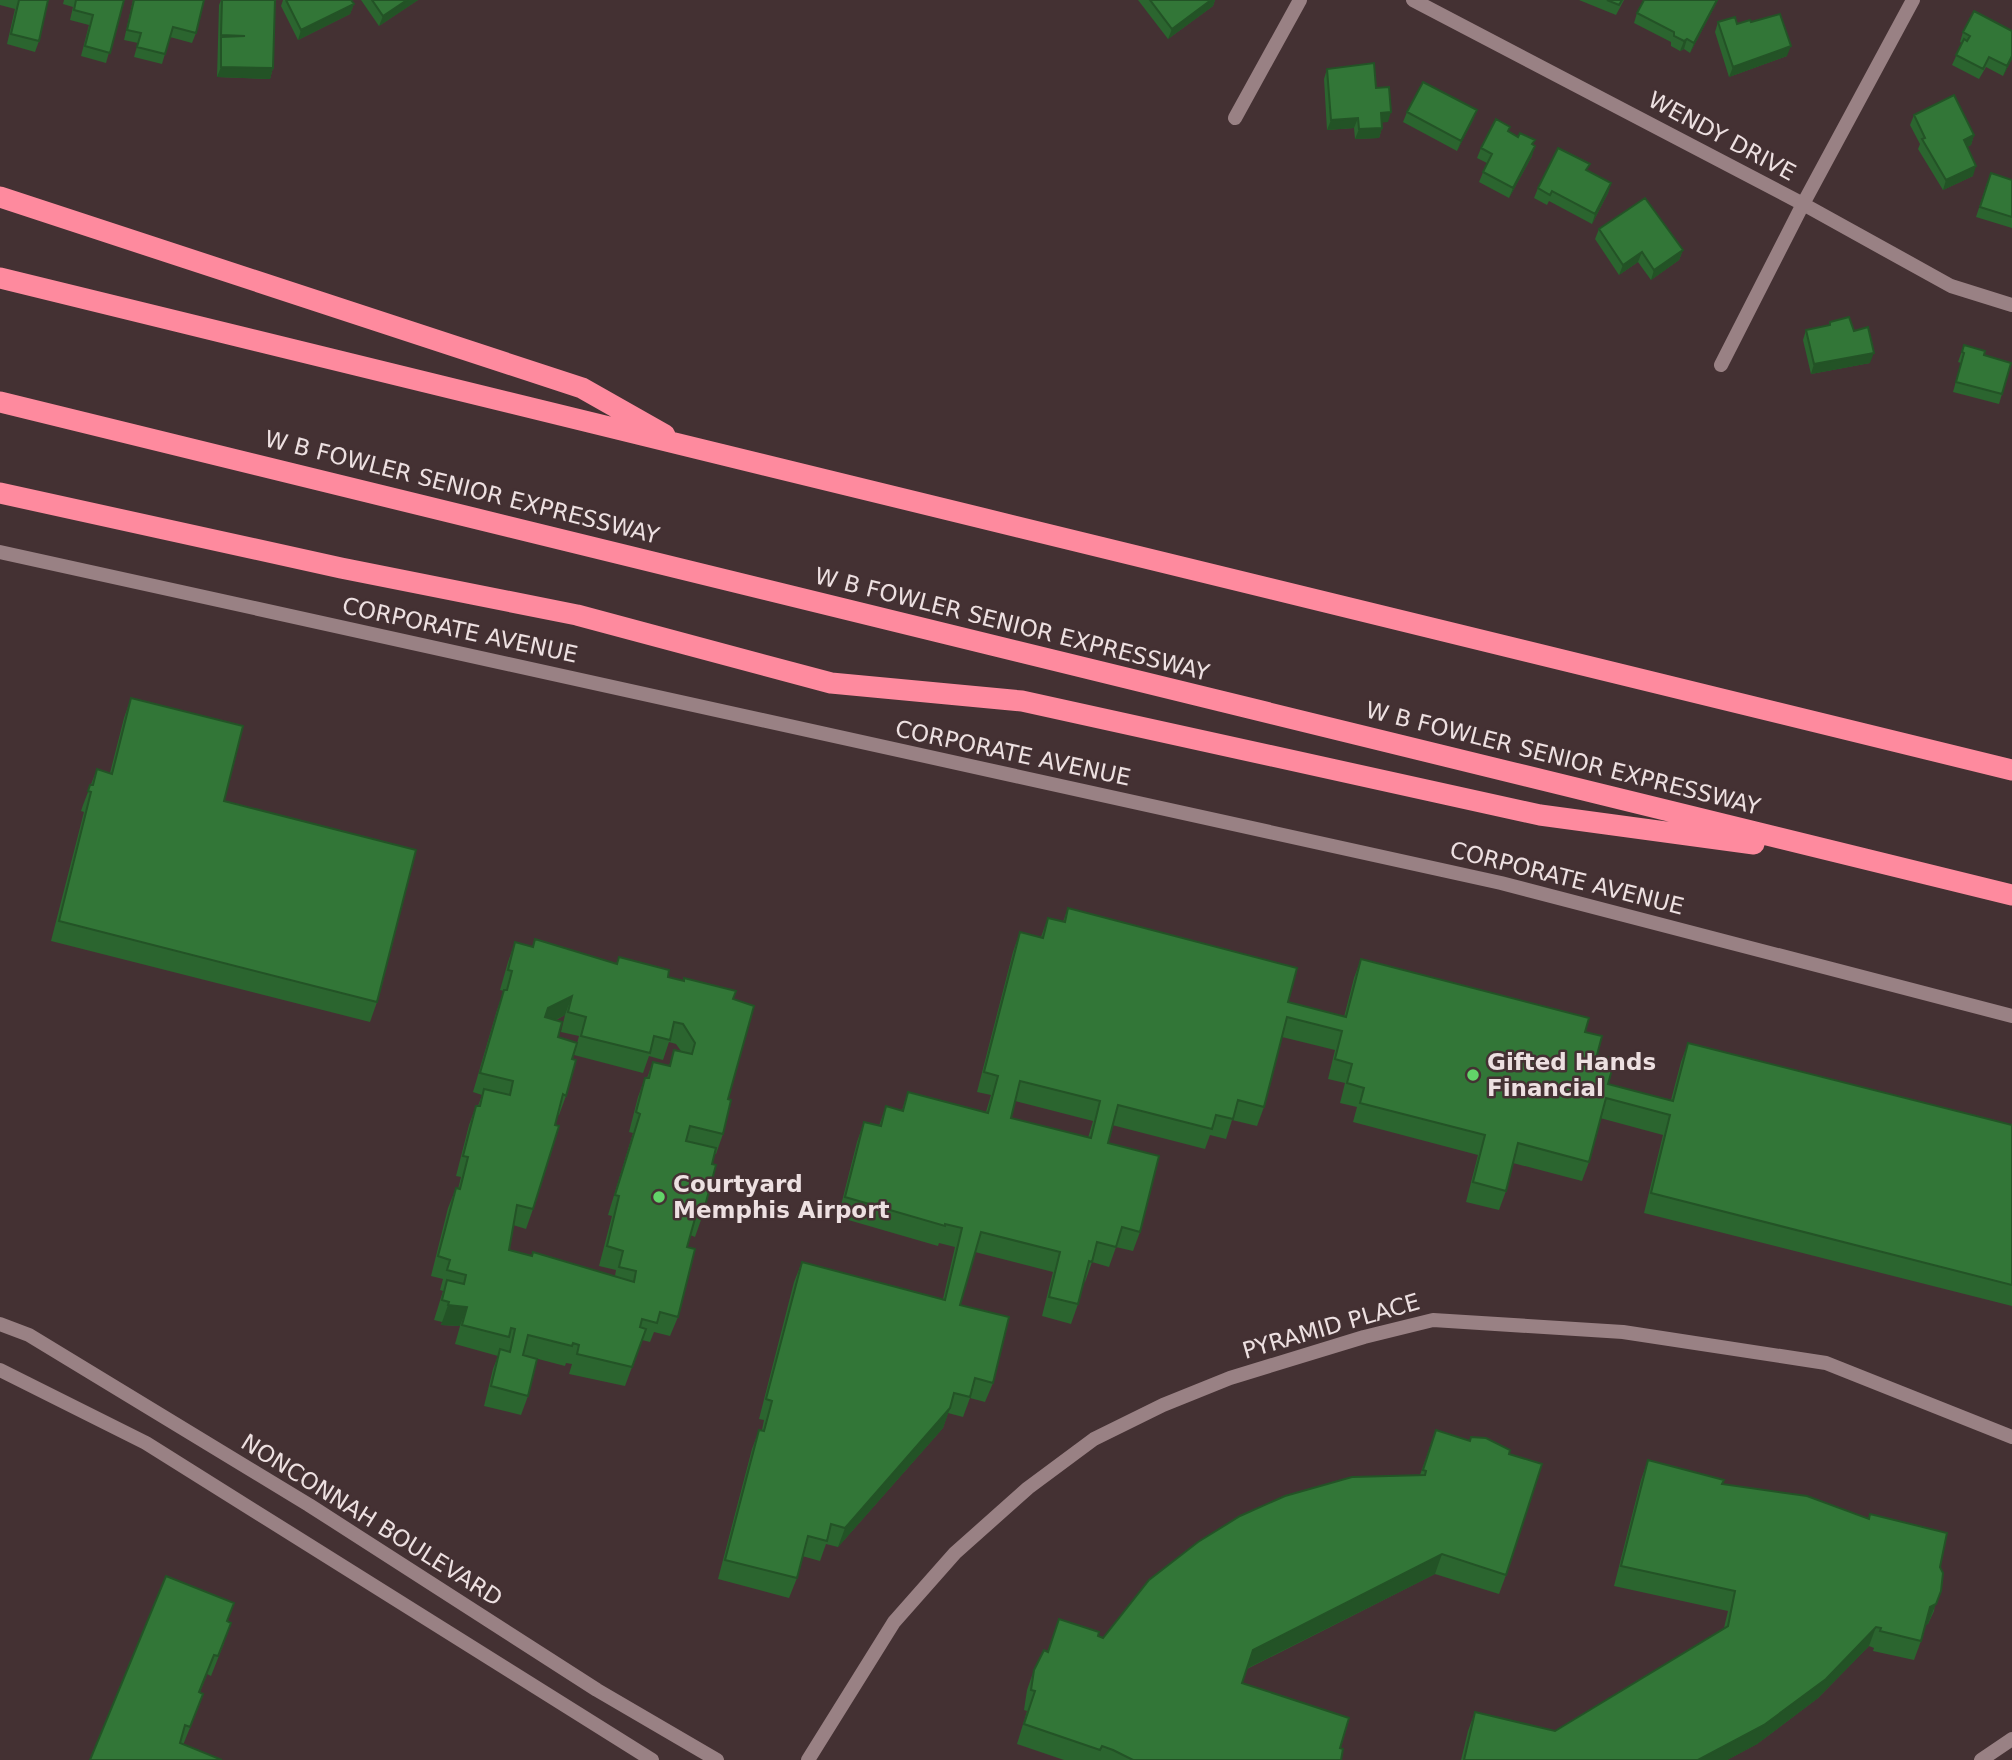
<svg xmlns="http://www.w3.org/2000/svg" width="2012" height="1760" font-family="'DejaVu Sans',sans-serif">
  <style>
    .lines { fill: none; stroke-linecap: round; stroke-linejoin: round }
    .minor { stroke: #998184; stroke-width: 14 }
    .tertiary { stroke: #998184; stroke-width: 14 }
    .motorway { stroke: #fe8a9e; stroke-width: 21 }
    .wall { fill: #2b652f; fill-rule: evenodd }
    .shaded-wall { fill: #235326 }
    .building { fill: #327637; stroke: #235326; stroke-width: 2; fill-rule: evenodd }
    .poi-dot { fill: #62d469; stroke: #443133; stroke-width: 2.5 }
    .labels { text-anchor: middle; stroke-width: 5; stroke-linejoin: round; paint-order: stroke }
    .street-label { font-size: 23px; fill: #ede0e1; stroke: #443133 }
    .poi-label { font-size: 23px; font-weight: bold; fill: #ede0e1; stroke: #443133; text-anchor: start }
  </style>
  <rect width="100%" height="100%" fill="#443133"/>
  <g class="lines">
    <path class="minor" d="M1413,0l390,204 148,82 61,19
      M1235,118l65,-118
      M1721,365l82,-161 110,-204
      M808,1760l86,-138 61,-69 73,-65 66,-49 69,-34 67,-27 134,-41 69,-17 190,12 203,31 186,74
      M1981,1760l31,-21"/>
    <path class="tertiary" d="M0,552l1501,331 511,133
      M0,1324l29,11 280,170 288,185 120,70
      M0,1370l146,73 506,317"/>
    <path class="motorway" d="M0,197l582,191 83,47
      M0,278l2012,492
      M0,402l2012,493
      M0,493l341,75 236,47 254,68 191,18 518,114 214,29"/>
  </g>
  <path class="wall" d="M0,0h48l-9,41 -4,11 -28,-8 8,-35 -15,-4z
    M64,0h60l-18,63 -25,-7 8,-31 -19,-5 3,-13 -10,-3z
    M133,0h71l-8,33 -4,10 -22,-6 -8,27 -28,-7 4,-14 -14,-3z
    M221,0h54l-2,68 -3,11 -53,-2 2,-72z
    M283,0h68l3,4 -4,10 -52,26 -17,-34z
    M361,0h57l-39,26z
    M1138,0h77l-2,6 -45,33z
    M1579,0h45l-8,15z
    M1718,0l-28,53 -6,-4 -4,2 -9,-5v-4l-37,-19 3,-10z
    M1718,22l19,2 14,-2 36,34 -58,21 -14,-45z
    M1963,32l49,27 -9,17 -17,-9 -7,12 -27,-14 10,-22 -2,-1z
    M1327,69l49,19 12,34h-6v6l-3,10 -24,1 -1,-11 -27,2 -3,-51z
    M1477,110l-4,10 -16,31 -54,-29 4,-10z
    M1914,115l60,20 -3,10 -4,2 6,29 -30,14 -25,-41 2,-5 -10,-19z
    M1508,131l25,14 -1,11 -23,42 -30,-16 8,-19 -10,-5 4,-10z
    M1587,171l24,12 -3,10 -16,31 -43,-23 -2,4 -13,-7 4,-10z
    M2012,180v48l-36,-11 11,-34z
    M1599,229l84,21 -4,10 -28,20 -13,-18 -19,13 -24,-36z
    M1830,322l24,9 16,32 -59,11 -8,-34 3,-10 23,-5z
    M1964,345l20,10 18,39 -3,10 -46,-12 8,-29 -3,-1z
    M131,698l93,103 153,201 -7,20 -319,-81 33,-129 -3,-1 2,-6 14,-36 13,4 14,-55z
    M1068,908l220,94 56,15 10,-39 7,-19 224,73 12,23 11,29 63,16 10,-38 7,-19 324,82v181l-368,-93 19,-78 -63,-17 -11,44 -7,19 -69,-18 -7,28 -7,19 -33,-8 12,-47 -125,-33 4,-15 -17,-4 5,-20 -17,-4 7,-29 -53,-13 -18,70 -7,19 -25,-6 -6,19 -16,-4 -5,14 -93,-24 -4,18 32,89 -7,19 -17,-4 -7,20 -17,-5 -7,20 -1,-1 -6,23 -7,20 -29,-8 11,-44 -78,-20 -15,53 33,78 -8,19 -15,-4 -7,19 -15,-4 -5,15 -105,119 -12,-3 -6,17 -18,-5 -5,22 -8,20 -71,-19 34,-130 7,-19h3l2,-10 -5,-1 35,-137 8,-20 141,37 12,-52 -16,-4 -1,3 -100,-29 19,-75 7,-20 15,4 7,-20 16,4 6,-18 78,20 5,-17 -14,-3 36,-140 7,-20 21,5 7,-19 15,4zM1015,1101l78,20 -5,17 -77,-20z
    M535,939l82,25 51,13 65,22 -5,100 -5,35 -7,20h-2l-2,10 -10,53 -7,20 -5,-2 -3,12 -9,70 -8,19 -16,-4 -4,10 -8,-2 -17,46 -56,-12 3,-10 -6,-1 -1,3 -42,-11 5,41 -7,19 -37,-9 9,-37 5,-13 -43,-12 5,-18 -19,-1 1,-3 -8,-2 9,-29 -3,-1 3,-11 -12,-3 17,-68 8,-20 2,1 3,-12 -5,-1 13,-51 7,-19h2l4,-11 -9,-3 24,-82 7,-19 -4,-1 8,-28 7,-20 17,5zM565,1015l-4,17 18,4 -5,19 69,18 6,-17 14,4 6,-18 7,2 5,7 -7,-1 -5,16 -16,-4 -6,16h-2l-7,19 -9,35 4,1 -25,82 4,1 -13,50 17,4 -1,6 -106,-26 4,-25 13,4 7,-20 24,-94h2l7,-19 6,-37 -14,-22 -2,-17z
    M1436,1430l73,24 -3,121 -7,19 -64,-20 -188,95 -5,14 98,65 1,12h-277l-47,-16 10,-33 -3,-1 3,-20 7,-20 13,-19 51,-15 5,2 317,-163z
    M1648,1460l74,24 218,83 -6,44 -6,13 -3,1 -4,16 -7,19 -41,-9 1,-3 -5,-2 -51,52 -61,46 -30,16h-266l7,-29 7,-19 80,19 169,-103 4,-17 -114,-25 27,-106z
    M234,1603l-7,18 -3,22 -13,33 -4,-2 -7,18 -4,21 -13,32 -93,15z"/>
  <path class="shaded-wall" d="M407,0h11l-39,26 4,-10z
    M1211,0h4l-2,6 -45,33 4,-10z
    M1717,0h1l-28,53 4,-10z
    M354,4l-4,10 -52,26 3,-10z
    M1687,39l-3,10 -4,2 4,-10z
    M1791,46l-4,10 -58,21 4,-10z
    M2012,56v3l-9,17 4,-10z
    M221,67l52,1 -3,11 -53,-2z
    M1477,110l-4,10 -16,31 4,-10z
    M1391,112l-3,10 -10,1 3,-10z
    M1358,118l-4,10 -27,2 4,-10z
    M1382,128l-3,10 -24,1 4,-10z
    M1974,135l-3,10 -11,5 4,-10z
    M1535,146l-3,10 -23,42 4,-10z
    M1976,166l-3,10 -30,14 3,-10z
    M1611,183l-3,10 -16,31 3,-10z
    M1683,250l-4,10 -28,20 3,-10z
    M1642,252l-4,10 -19,13 4,-10z
    M1874,353l-4,10 -59,11 3,-10z
    M572,996l-7,19 -24,12 7,-19z
    M448,1305l19,2 -7,19 -19,-1z
    M950,1408l-7,20 -105,119 7,-19z
    M1442,1554l-7,20 -189,95 7,-19z
    M1941,1591l-13,33 -5,2 7,-19z
    M1876,1627l-7,19 -51,52 -61,46 -30,16h-29z"/>
  <path class="building" d="M19,0h29l-9,41 -28,-7z
    M76,0h48l-14,53 -25,-7 8,-31 -19,-5z
    M134,0h70l-8,33 -23,-6 -8,27 -28,-7 4,-14 -14,-3z
    M222,0h53l-2,68 -52,-1v-30l24,-1 -24,-1z
    M286,0h65l3,4 -53,26z
    M372,0h35l-24,16z
    M1150,0h61l-39,29z
    M1607,0h15l-3,5z
    M1644,0h73l-23,43 -7,-4 -3,2 -10,-5v-4l-37,-19z
    M1974,11l38,20v25l-5,10 -18,-9 -6,12 -27,-14 8,-16 3,2 3,-5 -7,-4z
    M1780,14l11,32 -58,21 -15,-45 17,-5 2,7 13,-4 1,2z
    M1374,63l2,25 13,-1 2,25 -10,1 1,15 -23,1 -1,-11 -27,2 -4,-51z
    M1423,82l54,28 -16,31 -54,-29z
    M1954,95l20,40 -10,5 12,26 -30,14 -24,-41 3,-1 -11,-23z
    M1496,119l14,8 -2,4 10,6 2,-4 15,7 -3,4 3,2 -22,42 -30,-16 9,-18 -11,-6z
    M1558,148l32,16 -4,6 25,13 -16,31 -43,-23 -2,4 -12,-7z
    M1991,173l21,7v37l-32,-10z
    M1645,198l38,52 -29,20 -12,-18 -19,13 -24,-36z
    M1849,317l5,14 14,-4 6,26 -60,11 -8,-34 24,-5v-3z
    M1964,345l21,6 -1,4 27,8 -9,31 -46,-12 8,-29 -2,-1z
    M131,698l112,28 -19,75 192,49 -39,152 -318,-81 32,-129 -3,-1 2,-6h3l4,-16 15,5z
    M1068,908l229,60 -9,34 58,15 15,-58 228,59 -4,14 17,4 -5,19 18,4 -7,25 65,17 15,-58 324,82v160l-361,-92 19,-78 -64,-17 -17,64 -71,-19 -12,48 -33,-9 12,-47 -125,-32 4,-15 -17,-5 5,-19 -17,-5 7,-28 -55,-14 -23,90 -26,-7 -5,19 -17,-4 -4,14 -94,-24 -10,38 51,13 -19,76 -18,-5 -6,20 -19,-5 -5,20 -3,-1 -11,43 -29,-7 11,-45 -79,-20 -21,73 49,12 -16,66 -18,-5 -5,19 -16,-4 -4,15 -105,120 -14,-4 -4,17 -19,-5 -11,42 -72,-18 34,-130 5,1 8,-30 -6,-2 36,-137 143,38 17,-72 -17,-4v2l-100,-29 19,-75 17,4 5,-20 17,5 5,-19 80,21 10,-37 -14,-4 36,-140 23,6 5,-20 17,4zM1020,1081l80,20 -9,37 -80,-20z
    M535,939l82,25 2,-7 50,13 -1,7 16,4v-3l52,13 -3,8 21,7 -26,93 3,1 -8,34 -33,-8 -4,15 30,7 -4,16 4,1 -14,52 -6,-2 -9,32 8,2 -17,68 -18,-5 -3,11 -15,-4 -2,8 6,2 -14,38 -55,-13 2,-9 -6,-2 -1,3 -44,-11 -5,20 14,4 -9,37 -37,-10 9,-37 10,3 5,-23 -4,-1 -2,9 -47,-12 5,-18 -19,-2 1,-3 -7,-2 5,-20 17,4 2,-9 -19,-5 3,-10 -12,-4 18,-68 4,1 8,-32 -5,-1 13,-50h4l4,-17 26,6 3,-14 -33,-8 24,-83h3l5,-19 -4,-1 7,-28 18,5zM572,996l-4,16 18,5 -5,19 69,17 4,-17 16,4 4,-18 9,2 12,19 -3,11 -18,-4 -4,16 -17,-4 -4,16h-4l-9,34 4,2 -25,81 4,1 -12,50 16,5 -4,16 17,4 -2,11 -101,-30 -1,4 -23,-6 8,-45 16,4 26,-83 -4,-1 8,-31 3,2 10,-36 -4,-1 5,-16 -19,-6 4,-15 -17,-5 3,-9z
    M1436,1430l34,11 1,-4 15,1 24,12 -1,4 33,10 -36,111 -64,-21 -189,96 -11,33 107,35 -9,30 3,1 -2,11h-208l-20,-10 -11,-4 -2,4 -76,-26 11,-33 -4,-1 3,-20 10,-20 4,2 11,-33 40,13 -1,4 5,2 46,-58 49,-38 42,-26 45,-20 67,-19 73,-2 1,-4 -3,-1z
    M1648,1460l76,20 -2,4 85,12 62,23 1,-5 77,19 -7,34 3,6 -2,18 -5,13 -6,3 -9,34 -41,-10 1,-3 -5,-1 -50,52 -62,46 -66,35h-234l11,-48 80,19 173,-105 7,-35 -114,-25z
    M166,1576l68,27 -7,18 4,2 -13,33 -4,-1 -15,37 4,2 -13,33 -5,-2 -5,18 42,17h-132z"/>
  <g class="poi-dot">
    <circle cx="1473" cy="1075" r="7"/>
    <circle cx="659" cy="1197" r="7"/>
  </g>
  <g class="labels">
    <g class="street-label">
      <text transform="translate(1722 136) rotate(28)" y="8">WENDY DRIVE</text>
      <text transform="translate(462 487) rotate(14)" y="8">W B FOWLER SENIOR EXPRESSWAY</text>
      <text transform="translate(1012 624) rotate(14)" y="8">W B FOWLER SENIOR EXPRESSWAY</text>
      <text transform="translate(460 630) rotate(12)" y="8">CORPORATE AVENUE</text>
      <text transform="translate(1013 753) rotate(12)" y="8">CORPORATE AVENUE</text>
      <text transform="translate(1563 758) rotate(14)" y="8">W B FOWLER SENIOR EXPRESSWAY</text>
      <text transform="translate(1567 878) rotate(14)" y="8">CORPORATE AVENUE</text>
      <text transform="translate(1331 1326) rotate(-16)" y="8">PYRAMID PLACE</text>
      <text transform="translate(372 1520) rotate(32)" y="8">NONCONNAH BOULEVARD</text>
    </g>
    <g class="poi-label">
      <text x="1487" y="1070">Gifted Hands<tspan x="1487" dy="26">Financial</tspan></text>
      <text x="673" y="1192">Courtyard<tspan x="673" dy="26">Memphis Airport</tspan></text>
    </g>
  </g>
</svg>
